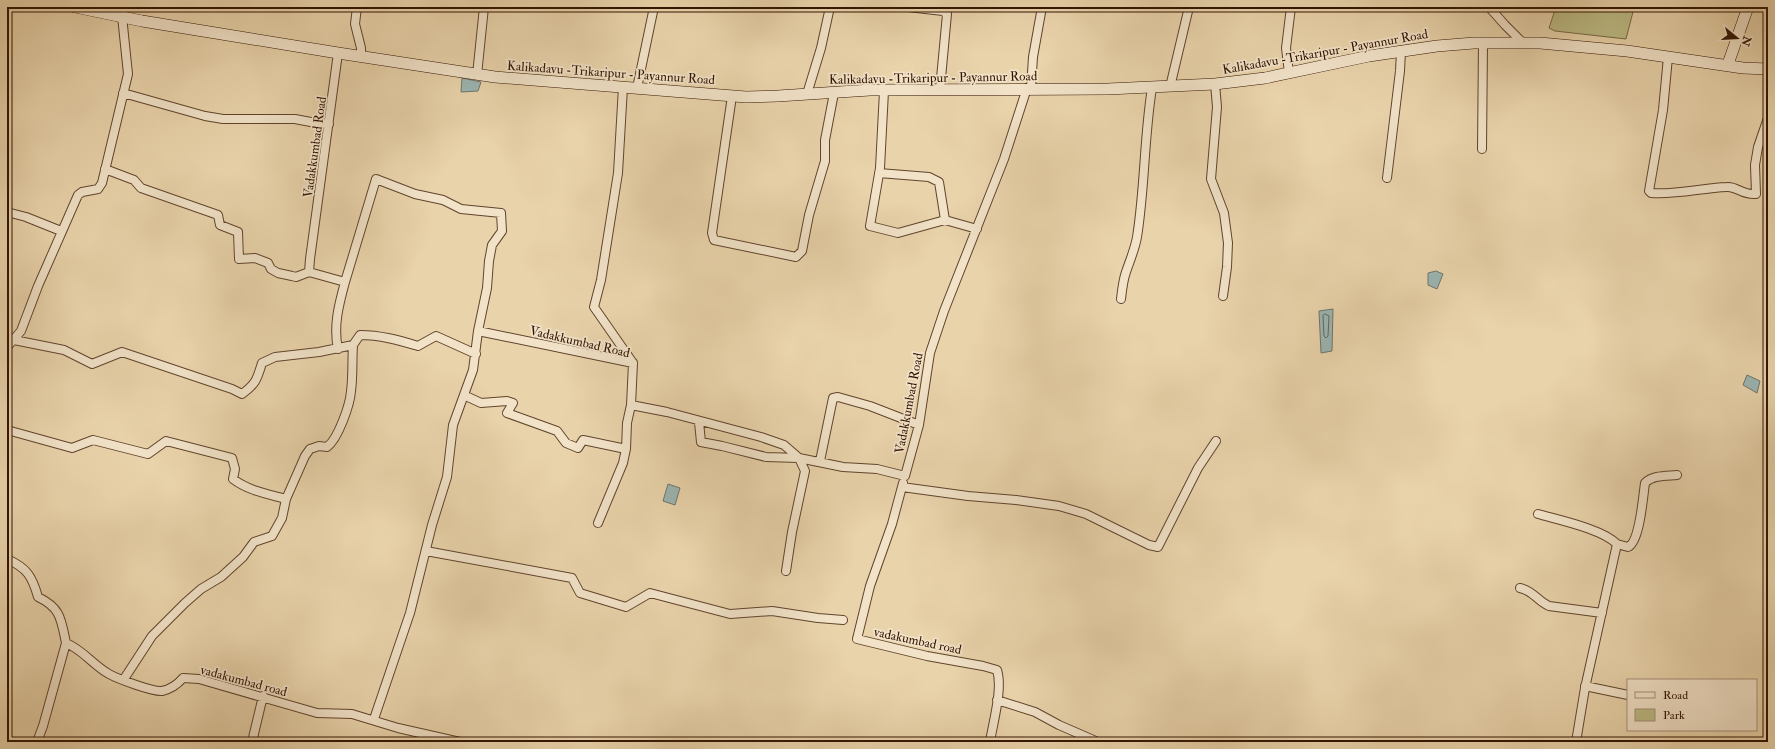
<svg xmlns="http://www.w3.org/2000/svg" width="1775" height="749" font-family="'IM FELL Double Pica',serif">
  <style>
    .green { fill: #bcbb85; stroke: #776844 }
    .water { fill: #9ab6b3; stroke: #70756c }
    .lines { fill: none; stroke-linecap: round; stroke-linejoin: round }
    .shore { stroke: #66655a; stroke-width: 1 }
    .street-casing { stroke: #60442c; stroke-width: 10 }
    .secondary-casing { stroke: #321402; stroke-width: 12 }
    .street { stroke: #f1e2c8; stroke-width: 8 }
    .secondary { stroke: #f1e2c8; stroke-width: 11 }
    .labels { text-anchor: middle; stroke-width: 3.5; stroke-linejoin: round; paint-order: stroke }
    .street-label { font-size: 13px; fill: #321402; stroke: #f1e2c8 }
  </style>
  <rect width="100%" height="100%" fill="#e9d3ab"/>
  <filter id="stains"><feTurbulence type="fractalNoise" baseFrequency=".005" numOctaves="4"/><feColorMatrix values="0 0 0 0 .2 0 0 0 0 .09 0 0 0 0 .02 0 0 0 .5 -.17"/></filter>
  <radialGradient id="worn" r=".72"><stop offset=".6" stop-color="#630" stop-opacity="0"/><stop offset="1" stop-color="#630" stop-opacity=".3"/></radialGradient>
  <path class="green" d="M1556,7h71l7,1 -8,31 -71,-8 -6,-3z"/>
  <path class="water" d="M462,78l19,4 -3,9 -17,1z
    M1436,271l7,3 -6,15 -9,-4v-12z
    M1333,309l-1,42 -11,2 -2,-42z
    M1747,375l13,6 -3,12 -14,-8z
    M668,484l12,4 -5,17 -12,-4z"/>
  <g class="lines">
    <path class="shore" d="M1325,314l4,2 -1,20 -2,2 -2,-2 -1,-20z"/>
    <g class="street-casing">
      <path id="street" d="M357,7l-2,17 6,24v9
        M908,7l35,4 4,3 -7,75
        M1489,7l16,18 18,18
        M338,53l-28,206 -1,13 36,10 31,-103 39,15 28,6 18,9 40,4 1,18 -10,14 -3,16 -2,27 -9,43 155,32 -2,42 36,7 94,25 23,8 15,13 44,9 34,2 28,7 14,-51 11,-72 14,-42 60,-152 23,-71
        M1668,57l-5,53 -14,81 2,2c26,2 50,-5 76,-6 10,-1 14,8 29,7l-1,-29 3,-18 10,-29
        M1289,73l-3,-25 5,-41
        M477,75l7,-68
        M1215,84l2,23 -6,72 13,34 4,30 -1,24 -4,29
        M623,87l-5,86 -17,107 -7,27 39,56
        M1170,87l19,-80
        M637,88l17,-81
        M1031,88l2,-31 9,-50
        M884,91l-4,77 -10,58 28,7 47,-13
        M123,93l82,23 18,3h72l21,4 13,1
        M807,94l14,-46 9,-41
        M732,96l-20,137 2,7 82,17 6,-6 7,-36 16,-54v-21l9,-47
        M1482,149l1,-106
        M105,169l29,11 7,8 77,27 2,10 18,7 1,27 16,-1 13,5 3,6 7,4 14,3 4,1 13,-5
        M879,173l50,4 10,5 6,38 32,9
        M1387,178l13,-107 1,-20
        M7,212l19,5 35,14
        M1121,299c1,-9 2,-19 5,-27 4,-12 9,-23 11,-35 8,-50 7,-100 15,-149
        M14,340l50,10 28,14 30,-12 110,37 10,5c14,-10 15,-15 20,-31l13,-6 44,-5 34,-7c-1,15 0,31 -2,46 -1,14 -13,48 -24,56l-8,-1 -9,3 -5,7 -19,43 -4,19 -10,18 -18,6 -11,15 -22,20 -20,12 -16,14 -33,33 -28,43
        M353,345l7,-10c20,0 38,5 58,11l18,-10 40,18
        M7,347l14,-16 17,-45 40,-91 4,-3 16,-3 4,-6 26,-109 -6,-58
        M338,349c-5,-23 1,-45 7,-67
        M468,397l13,6 26,-2 6,2 -6,10 50,18 9,12 12,5 5,-8 43,9
        M699,422l2,20 21,4 44,11 33,1 6,13 -13,61 -6,39
        M7,430l65,18 21,-8 55,14 18,-13 66,17 3,11 -2,10c16,12 35,15 53,20
        M820,461l13,-63 5,-1 32,9 49,19
        M903,483l-11,41 -22,62 -13,53 70,17 56,10 14,4c6,19 -4,52 -7,72
        M902,487l66,9 48,4 43,6 27,8 63,31 9,2 40,-79 18,-27
        M1538,514c21,6 64,15 79,30l-32,144 -9,54
        M598,523l25,-60 3,-14 1,-26 4,-18
        M1617,544l11,3c12,-5 15,-51 17,-64 8,-8 21,-7 32,-8
        M426,551l146,27 8,15 46,14 24,-14 80,21 42,-3 46,7 25,2
        M7,559c20,9 25,17 31,38 23,11 23,22 28,46
        M1520,588c14,3 17,13 29,18l53,7
        M1585,686l43,9
        M997,700l38,12 24,13 39,17
        M374,719l36,-106 22,-88 15,-48 6,-52 20,-55 5,-39
        M37,742l6,-16 23,-83c17,7 27,22 43,31 9,5 44,18 53,17 9,-2 15,-6 21,-13l16,1 118,34 35,1 46,14 62,14
        M252,742l11,-46"/>
    </g>
    <g class="secondary-casing">
      <path id="secondary" d="M75,7l67,14 196,32 157,24 251,20 32,-1 92,-6 238,-1 107,-5 50,-6 104,-22 68,-10 37,-3h66l87,8 116,17 25,1
        M1728,64l20,-57"/>
    </g>
    <use href="#street" class="street"/>
    <use href="#secondary" class="secondary"/>
  </g>
  <g class="labels">
    <g class="street-label">
      <text transform="translate(1325 51) rotate(-10)" y="5">Kalikadavu -Trikaripur - Payannur Road</text>
      <text transform="translate(611 72) rotate(4)" y="5">Kalikadavu -Trikaripur - Payannur Road</text>
      <text transform="translate(933 77) rotate(-1)" y="5">Kalikadavu -Trikaripur - Payannur Road</text>
      <text transform="translate(314 147) rotate(-82)" y="5">Vadakkumbad Road</text>
      <text transform="translate(580 341) rotate(13)" y="5">Vadakkumbad Road</text>
      <text transform="translate(908 403) rotate(-79)" y="5">Vadakkumbad Road</text>
      <text transform="translate(918 640) rotate(12)" y="5">vadakumbad road</text>
      <text transform="translate(244 680) rotate(15)" y="5">vadakumbad road</text>
    </g>
  </g>
  <rect width="1775" height="749" fill="none" stroke="#e9d3ab" stroke-width="24"/>
  <rect x="8" y="8" width="1759" height="733" fill="none" stroke="#321402" stroke-width="2"/>
  <rect x="12" y="12" width="1751" height="725" fill="none" stroke="#321402"/>
  <rect x="1627" y="679" width="130" height="52" fill="#f1e2c8" stroke="#a59079"/>
  <rect x="1635" y="692" width="20" height="6" fill="#f1e2c8" stroke="#a59079"/>
  <text x="1663" y="699" font-size="12" fill="#321402">Road</text>
  <rect x="1635" y="709" width="20" height="12" fill="#bcbb85" stroke="#a59079"/>
  <text x="1663" y="719" font-size="12" fill="#321402">Park</text>
  <g transform="translate(1737 38) rotate(108)" stroke="#f1e2c8" stroke-width="3" paint-order="stroke">
  <path d="M0-3L7 15L0 10L-7 15Z" fill="#321402"/>
  <text y="-6" font-size="11" font-weight="bold" text-anchor="middle" fill="#321402">N</text>
  </g>
  <rect width="100%" height="100%" filter="url(#stains)"/>
  <rect width="100%" height="100%" fill="url(#worn)"/>
</svg>
